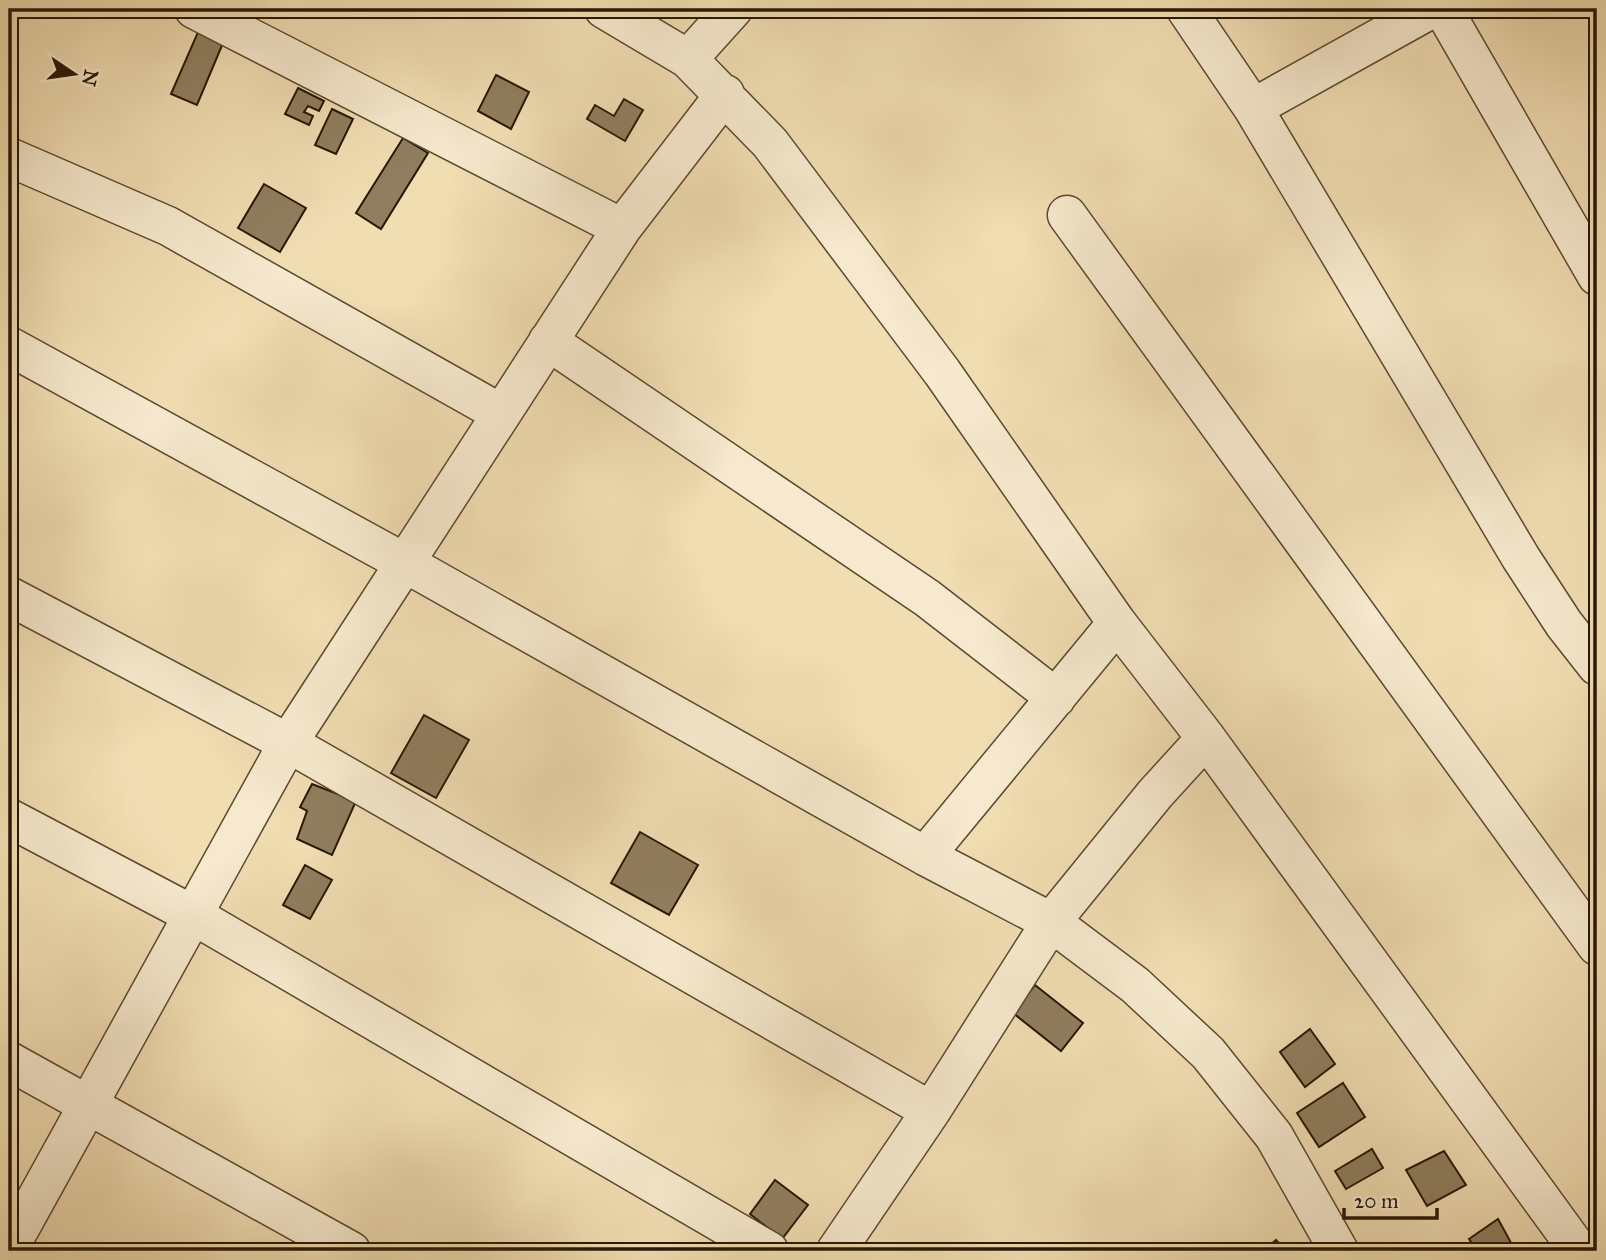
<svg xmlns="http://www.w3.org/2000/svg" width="1606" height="1260" font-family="'IM FELL Great Primer',serif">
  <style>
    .building { fill: #907e5f; stroke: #271805; stroke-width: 2 }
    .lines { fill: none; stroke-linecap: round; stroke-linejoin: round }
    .minor-casing { stroke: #5a4930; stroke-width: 41 }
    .minor { stroke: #f6e9cd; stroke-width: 38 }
  </style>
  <rect width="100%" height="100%" fill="#f1ddb2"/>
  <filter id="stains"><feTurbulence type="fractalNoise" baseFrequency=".00286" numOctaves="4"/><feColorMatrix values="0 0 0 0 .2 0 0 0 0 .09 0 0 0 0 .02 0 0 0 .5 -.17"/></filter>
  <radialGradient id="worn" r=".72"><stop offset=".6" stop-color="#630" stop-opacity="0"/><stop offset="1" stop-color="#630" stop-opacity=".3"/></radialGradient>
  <path class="building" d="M198,32l25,11 -26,62 -26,-11z
    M496,75l33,17 -18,37 -33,-18z
    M298,88l26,13 -5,10 -11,-5 -4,6 9,4 -4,9 -24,-11z
    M624,99l19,11 -18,31 -38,-22 8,-14 19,11z
    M332,109l21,10 -17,35 -21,-9z
    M403,138l25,15 -47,76 -25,-16z
    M264,184l42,24 -26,44 -42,-24z
    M424,715l45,25 -33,58 -45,-25z
    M312,784l44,17 -24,54 -35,-16 10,-28 -7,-4z
    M640,832l58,33 -29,50 -58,-32z
    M305,865l27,15 -22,39 -27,-14z
    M1035,985l48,38 -22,28 -48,-38z
    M1310,1029l25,35 -30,23 -25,-35z
    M1343,1083l22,34 -46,30 -22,-34z
    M1372,1149l11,19 -37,21 -11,-18z
    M1444,1151l22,34 -39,21 -21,-36z
    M775,1180l33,25 -26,34 -32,-25z
    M1498,1219l17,31 -38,1 -8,-12z
    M1276,1240l10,11h-23z"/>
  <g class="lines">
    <g class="minor-casing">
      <path id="minor" d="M194,9l428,219
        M604,9l84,50 82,84 172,229 175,251 89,115 373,513
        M1186,9l67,99 268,450 43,66 33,42
        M1443,9l154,267
        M688,59l45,-50
        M1253,108l178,-99
        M9,157l159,69 332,187
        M1067,215l530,731
        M548,341l379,257 129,100
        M9,346l396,217 520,293 126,66 84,63 73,68 66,83 65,115
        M9,596l279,147 643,368
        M9,818l184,97 576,336
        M925,856l192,-233
        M9,1061l342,190
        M9,1248l279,-505 334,-515 103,-134
        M836,1251l95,-140 120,-189 104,-128 51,-56"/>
    </g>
    <use href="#minor" class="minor"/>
  </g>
  <rect width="1606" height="1260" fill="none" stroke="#f1ddb2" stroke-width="35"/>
  <rect x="10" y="10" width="1585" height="1239" fill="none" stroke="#271805" stroke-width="3.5"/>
  <rect x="18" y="18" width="1571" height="1225" fill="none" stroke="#271805" stroke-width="2"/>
  <g transform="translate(74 74) rotate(103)" stroke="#f6e9cd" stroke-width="5" paint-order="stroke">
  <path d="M0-5L12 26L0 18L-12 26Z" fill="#271805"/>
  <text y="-10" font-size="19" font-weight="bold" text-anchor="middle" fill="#271805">N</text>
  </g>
  <path d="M1344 1208v10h93v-10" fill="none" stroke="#271805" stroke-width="3.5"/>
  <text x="1354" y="1208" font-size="21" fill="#271805" stroke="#f6e9cd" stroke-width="5" paint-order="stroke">20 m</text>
  <rect width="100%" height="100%" filter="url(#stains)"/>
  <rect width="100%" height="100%" fill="url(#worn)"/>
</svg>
